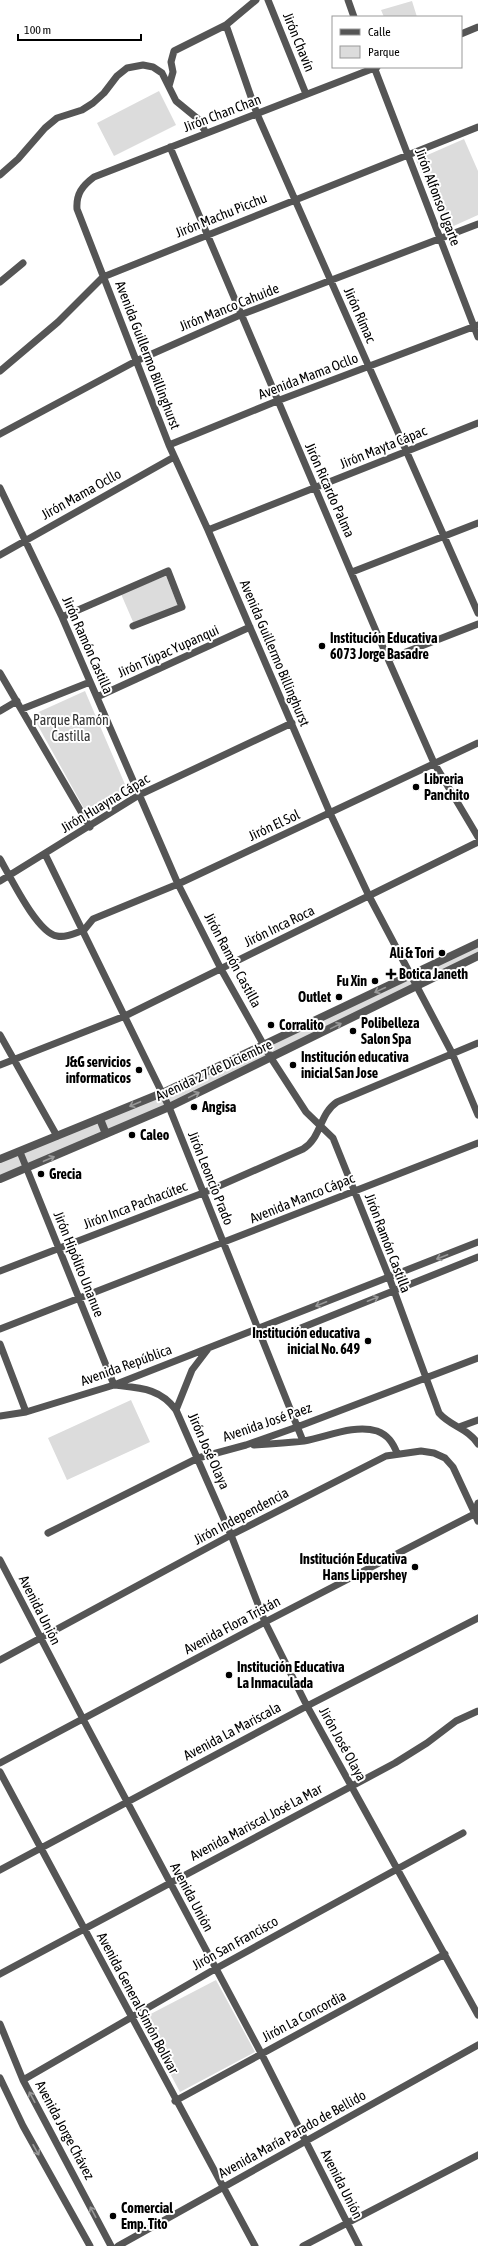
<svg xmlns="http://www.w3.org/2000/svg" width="478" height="2246" font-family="'Asap Condensed',sans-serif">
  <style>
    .green { fill: #dcdcdc }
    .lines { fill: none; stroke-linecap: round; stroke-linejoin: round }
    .minor { stroke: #555; stroke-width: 7 }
    .tertiary { stroke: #555; stroke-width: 8 }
    .oneway { stroke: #999 }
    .poi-dot { fill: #000; stroke: #fff; stroke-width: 1.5 }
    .labels { text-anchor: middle; stroke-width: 4; stroke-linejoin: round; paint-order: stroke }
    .street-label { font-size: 14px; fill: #000; stroke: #fff }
    .poi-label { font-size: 14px; font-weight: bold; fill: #000; stroke: #fff; text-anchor: start }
    .park-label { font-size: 14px; fill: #333; stroke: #fff }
  </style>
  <rect width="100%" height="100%" fill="#fff"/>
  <path class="green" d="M412,1l5,16h-33l-3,-7z
    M159,91l17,34 -62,31 -17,-33z
    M464,139l14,32v44l-31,14 -31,-69z
    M166,576l12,30 -44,18 -13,-30z
    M85,691l42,98 -41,23 -54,-97z
    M478,945v9l-61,29 -2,-6z
    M409,979l3,7 -140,68 -3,-8z
    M262,1048l5,9 -97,47 -3,-10z
    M161,1096l4,11 -165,69v-14z
    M131,1400l19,42 -83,38 -19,-42z
    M216,1980l39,72 -75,40 -39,-73z"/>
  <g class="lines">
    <path class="minor" d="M268,0l38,94
      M348,0l6,17
      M226,25l31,89 221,499
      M461,34l17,-7
      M374,67l104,270
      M377,67l-283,110c-12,9 -18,17 -17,32l92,236 39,85 122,283 39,83 83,157 26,62
      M169,86l4,-14 -2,-10 3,-11 52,-26 30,-25
      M170,147l218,512 46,104 44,74
      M0,175l18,-16 27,-31 12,-10 25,-8 11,-7 11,-10 13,-17 10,-8 16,-3 10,2 9,6 14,28 22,18 8,14
      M0,282l23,-19
      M0,371l58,-49 45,-45 375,-150
      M0,434l136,-73 104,-46 238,-91
      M169,445l108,-44 201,-76
      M0,488l62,129 116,267 43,85 50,89 35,54 27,26 56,139 50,136c11,13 30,16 39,31
      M208,530l270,-107
      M0,555l174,-98
      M352,572l126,-49
      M62,617l106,-46 14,36 -49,19
      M388,659l90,-35
      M0,673l90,154
      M97,697l153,-70
      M22,709l68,-27
      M0,711l17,-10
      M45,854l124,253 134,334
      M0,859c10,17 37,74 57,77 9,2 18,-3 27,-6
      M0,881l139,-86 153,-72
      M84,930l9,-11 85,-35 300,-141
      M0,1035l57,101
      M0,1065l125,-49 353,-174
      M20,1152l94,233c26,3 46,3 62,25l55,125 34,87 42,84 171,309
      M0,1271l203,-78 100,-44c19,-12 16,-35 34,-47l141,-59
      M0,1329l478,-186
      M258,1330l28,4 192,-77
      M0,1344l26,68
      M176,1410l16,-40 16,-21
      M0,1416l26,-4 88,-27 364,-143
      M459,1427l19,-7
      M254,1445c17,-1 33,-2 50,-4 23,-4 50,-17 73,-10 11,4 16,12 20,22
      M478,1503l-3,11 3,7
      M48,1533l150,-75 48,-13 51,-18 181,-69
      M0,1560l83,159 178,334 98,193
      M0,1660l231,-125 155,-79 35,-5 13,2 11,5 8,9 22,47
      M0,1763l265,-141 213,-110
      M0,1772l255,474
      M0,1870l307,-164 171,-88
      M0,1974l395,-211 32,-20 29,-22 22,-10
      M0,2024l23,56 88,166
      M0,2078l23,48 67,120
      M23,2080l192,-111 248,-136
      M175,2101l270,-147
      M118,2246l360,-201
      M303,2246l175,-91"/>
    <path class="tertiary" d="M100,1119l6,15
      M0,1159l162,-66 316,-150
      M0,1179l169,-72 309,-151"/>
  </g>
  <defs><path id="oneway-shaft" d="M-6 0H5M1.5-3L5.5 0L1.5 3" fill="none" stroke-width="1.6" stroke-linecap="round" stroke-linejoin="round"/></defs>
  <g class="oneway">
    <use href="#oneway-shaft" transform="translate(380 990) rotate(155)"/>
    <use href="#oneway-shaft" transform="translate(336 1026) rotate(-26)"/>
    <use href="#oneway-shaft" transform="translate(194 1095) rotate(-26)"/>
    <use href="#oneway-shaft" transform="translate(135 1104) rotate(157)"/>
    <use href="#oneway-shaft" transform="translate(49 1159) rotate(-23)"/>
    <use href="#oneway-shaft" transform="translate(442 1257) rotate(159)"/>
    <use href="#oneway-shaft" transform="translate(373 1299) rotate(-22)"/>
    <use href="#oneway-shaft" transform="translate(321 1304) rotate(158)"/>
    <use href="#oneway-shaft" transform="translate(32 2097) rotate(-118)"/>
    <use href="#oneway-shaft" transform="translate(36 2150) rotate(61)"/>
    <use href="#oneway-shaft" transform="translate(93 2212) rotate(-118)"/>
  </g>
  <g class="poi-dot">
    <circle cx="322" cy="646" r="4"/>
    <circle cx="416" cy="787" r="4"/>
    <circle cx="442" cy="953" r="4"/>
    <path d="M389 968h4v4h4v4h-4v4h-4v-4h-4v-4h4z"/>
    <circle cx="375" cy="981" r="4"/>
    <circle cx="339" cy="997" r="4"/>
    <circle cx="271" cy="1025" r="4"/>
    <circle cx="353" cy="1031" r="4"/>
    <circle cx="293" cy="1065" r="4"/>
    <circle cx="139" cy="1070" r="4"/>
    <circle cx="194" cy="1107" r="4"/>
    <circle cx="132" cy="1135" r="4"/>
    <circle cx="41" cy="1174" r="4"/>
    <circle cx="368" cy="1341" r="4"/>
    <circle cx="415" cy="1567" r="4"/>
    <circle cx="229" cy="1675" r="4"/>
    <circle cx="113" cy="2216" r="4"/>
  </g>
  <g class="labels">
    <g class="street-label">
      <text transform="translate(299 42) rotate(68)" y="5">Jirón Chavín</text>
      <text transform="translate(222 113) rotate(-21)" y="5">Jirón Chan Chan</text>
      <text transform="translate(438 197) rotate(69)" y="5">Jirón Alfonso Ugarte</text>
      <text transform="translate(221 215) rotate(-22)" y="5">Jirón Machu Picchu</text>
      <text transform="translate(229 307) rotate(-22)" y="5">Jirón Manco Cahuide</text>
      <text transform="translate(360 315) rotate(66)" y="5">Jirón Rímac</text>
      <text transform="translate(148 355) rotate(69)" y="5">Avenida Guillermo Billinghurst</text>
      <text transform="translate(308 376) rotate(-21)" y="5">Avenida Mama Ocllo</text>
      <text transform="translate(383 447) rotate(-22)" y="5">Jirón Mayta Cápac</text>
      <text transform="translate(330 490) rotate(66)" y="5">Jirón Ricardo Palma</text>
      <text transform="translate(81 494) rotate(-29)" y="5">Jirón Mama Ocllo</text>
      <text transform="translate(88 645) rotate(66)" y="5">Jirón Ramón Castilla</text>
      <text transform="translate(168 651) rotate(-24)" y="5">Jirón Túpac Yupanqui</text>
      <text transform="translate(275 653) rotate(67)" y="5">Avenida Guillermo Billinghurst</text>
      <text transform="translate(105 803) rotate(-31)" y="5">Jirón Huayna Cápac</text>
      <text transform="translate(274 825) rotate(-25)" y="5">Jirón El Sol</text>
      <text transform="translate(279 926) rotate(-26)" y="5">Jirón Inca Roca</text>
      <text transform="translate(233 960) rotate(62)" y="5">Jirón Ramón Castilla</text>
      <text transform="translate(214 1070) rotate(-25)" y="5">Avenida 27 de Diciembre</text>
      <text transform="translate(211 1178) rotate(68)" y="5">Jirón Leoncio Prado</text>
      <text transform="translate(302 1198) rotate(-22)" y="5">Avenida Manco Cápac</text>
      <text transform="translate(135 1205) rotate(-21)" y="5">Jirón Inca Pachacútec</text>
      <text transform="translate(388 1243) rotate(69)" y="5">Jirón Ramón Castilla</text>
      <text transform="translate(79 1264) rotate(68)" y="5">Jirón Hipólito Unanue</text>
      <text transform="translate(126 1365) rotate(-20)" y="5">Avenida República</text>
      <text transform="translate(267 1422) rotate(-19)" y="5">Avenida José Paez</text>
      <text transform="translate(209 1451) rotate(66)" y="5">Jirón José Olaya</text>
      <text transform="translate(241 1516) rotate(-28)" y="5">Jirón Independencia</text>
      <text transform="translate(40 1610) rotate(63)" y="5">Avenida Unión</text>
      <text transform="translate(232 1625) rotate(-28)" y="5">Avenida Flora Tristán</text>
      <text transform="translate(232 1731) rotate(-28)" y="5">Avenida La Mariscala</text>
      <text transform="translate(343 1744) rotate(61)" y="5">Jirón José Olaya</text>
      <text transform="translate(256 1822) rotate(-28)" y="5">Avenida Mariscal José La Mar</text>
      <text transform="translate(192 1897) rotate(62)" y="5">Avenida Unión</text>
      <text transform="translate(235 1943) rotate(-29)" y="5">Jirón San Francisco</text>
      <text transform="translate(138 2003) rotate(62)" y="5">Avenida General Simón Bolívar</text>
      <text transform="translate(304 2016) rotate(-28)" y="5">Jirón La Concordia</text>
      <text transform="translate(65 2130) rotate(62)" y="5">Avenida Jorge Chávez</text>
      <text transform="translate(292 2134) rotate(-29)" y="5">Avenida María Parado de Bellido</text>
      <text transform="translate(342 2184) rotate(63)" y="5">Avenida Unión</text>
    </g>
    <g class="poi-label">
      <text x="330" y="643">Institución Educativa<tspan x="330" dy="16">6073 Jorge Basadre</tspan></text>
      <text x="424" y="784">Libreria<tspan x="424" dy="16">Panchito</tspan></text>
      <text x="434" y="958" text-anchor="end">Ali &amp; Tori</text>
      <text x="399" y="979">Botica Janeth</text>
      <text x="367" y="986" text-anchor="end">Fu Xin</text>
      <text x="331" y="1002" text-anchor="end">Outlet</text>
      <text x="361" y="1028">Polibelleza<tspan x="361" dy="16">Salon Spa</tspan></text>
      <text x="279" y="1030">Corralito</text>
      <text x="301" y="1062">Institución educativa<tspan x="301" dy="16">inicial San Jose</tspan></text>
      <text x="131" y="1067" text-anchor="end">J&amp;G servicios<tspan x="131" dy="16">informaticos</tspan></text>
      <text x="202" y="1112">Angisa</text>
      <text x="140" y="1140">Caleo</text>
      <text x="49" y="1179">Grecia</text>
      <text x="360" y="1338" text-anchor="end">Institución educativa<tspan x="360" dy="16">inicial No. 649</tspan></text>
      <text x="407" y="1564" text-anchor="end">Institución Educativa<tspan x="407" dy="16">Hans Lippershey</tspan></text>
      <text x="237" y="1672">Institución Educativa<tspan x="237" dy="16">La Inmaculada</tspan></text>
      <text x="121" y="2213">Comercial<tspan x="121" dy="16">Emp. Tito</tspan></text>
    </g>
    <g class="park-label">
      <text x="71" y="725">Parque Ramón<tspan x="71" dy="16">Castilla</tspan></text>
    </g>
  </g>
  <rect x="332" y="16" width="130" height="52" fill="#ffffff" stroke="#999999"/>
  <rect x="340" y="29" width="20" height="6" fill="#555555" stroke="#999999"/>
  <text x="368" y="36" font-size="12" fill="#000000">Calle</text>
  <rect x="340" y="46" width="20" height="12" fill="#dcdcdc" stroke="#999999"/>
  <text x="368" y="56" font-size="12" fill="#000000">Parque</text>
  <path d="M18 34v6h123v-6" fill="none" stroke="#000000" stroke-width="2"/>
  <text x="24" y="34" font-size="12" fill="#000000" stroke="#ffffff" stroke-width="3" paint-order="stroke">100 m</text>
</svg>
